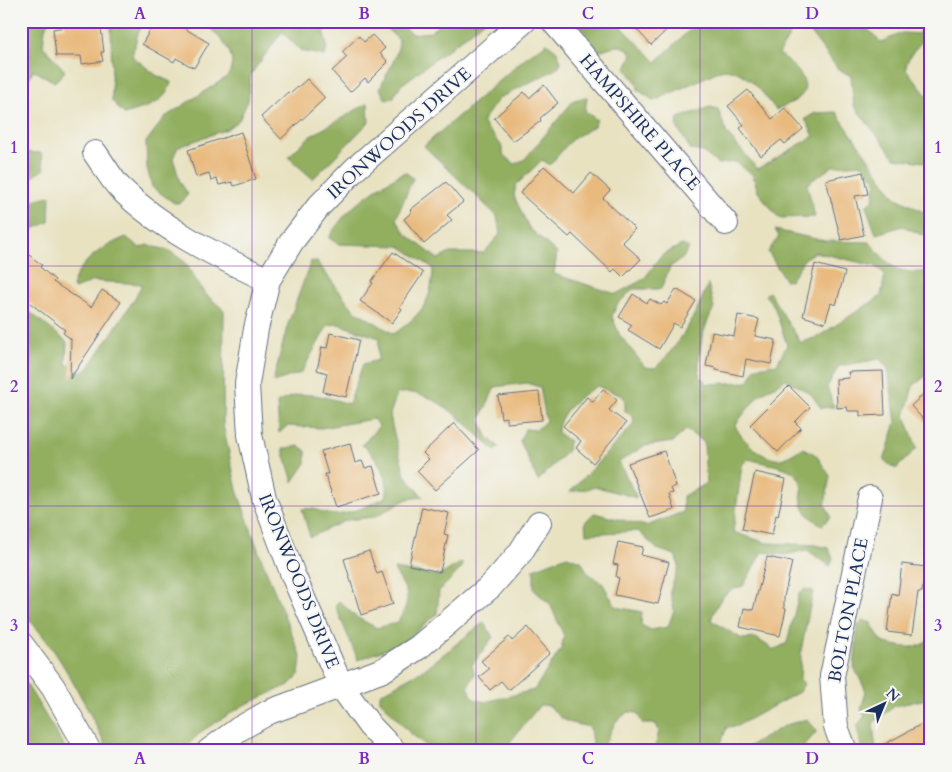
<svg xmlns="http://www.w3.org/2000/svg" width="952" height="772" font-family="Cardo,serif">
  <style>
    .forest { fill: #92af61; stroke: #566f60 }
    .building { fill: #e9ba7e }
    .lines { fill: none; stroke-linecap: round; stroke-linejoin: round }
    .minor-casing { stroke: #636e81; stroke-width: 26 }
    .minor { stroke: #fff; stroke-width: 24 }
    .grid { fill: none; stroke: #7b2cbf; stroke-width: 1; stroke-opacity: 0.55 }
    .labels { text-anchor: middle; stroke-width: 4; stroke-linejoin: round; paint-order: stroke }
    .street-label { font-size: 18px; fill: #1b2f5e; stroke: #f6f6f2 }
    .neatline { fill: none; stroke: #7b2cbf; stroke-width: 2 }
    .grid-label { font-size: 16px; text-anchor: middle; font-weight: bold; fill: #7b2cbf }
  </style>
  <rect width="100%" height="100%" fill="#f6f6f2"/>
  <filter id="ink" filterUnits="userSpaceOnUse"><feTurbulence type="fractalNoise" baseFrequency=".02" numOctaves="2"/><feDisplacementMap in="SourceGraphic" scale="10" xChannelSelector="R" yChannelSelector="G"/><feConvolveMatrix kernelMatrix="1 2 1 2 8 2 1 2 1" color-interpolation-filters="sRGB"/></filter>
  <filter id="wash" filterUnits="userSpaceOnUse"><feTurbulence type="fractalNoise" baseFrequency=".0096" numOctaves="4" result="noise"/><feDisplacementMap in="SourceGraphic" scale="20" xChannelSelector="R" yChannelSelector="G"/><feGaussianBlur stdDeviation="1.12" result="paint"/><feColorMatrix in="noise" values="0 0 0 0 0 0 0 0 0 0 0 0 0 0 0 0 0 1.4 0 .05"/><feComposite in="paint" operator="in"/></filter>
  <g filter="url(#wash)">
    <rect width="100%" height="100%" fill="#e8e2c1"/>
    <path class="forest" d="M21,21h28l-4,7 -2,18 22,25 -10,11 -22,-12 -4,9 -8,-2z
      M111,21h35l-8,12 -6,23 24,19 15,7c-5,23 -28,26 -47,32l-12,-13z
      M203,21h131l-10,12 3,13 -2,10 -24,-5 -19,-19 -31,42 -3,27 -9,19 -12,9 -49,18 -5,11 7,24 8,12 -7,9h-7l-22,-16 -5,-19 -1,-26 19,-25 62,-40c15,-23 -9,-40 -24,-56z
      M378,21h18l16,13 18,-2 14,-11h41l-85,65 -7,12 -7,2 -6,-11c6,-16 19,-33 19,-49z
      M576,21h40l40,41 43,-41h165v4l17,17 21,-9 17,1 5,-13h7c0,20 -24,28 -25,48l25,32v62l-36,-5 -41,-52 -3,-30 -13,-7 -31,-41h-13l-15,25c9,9 37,28 21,44 -5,5 -17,9 -24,13 -13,-17 -29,-40 -53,-41l-69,32 -16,-11 -1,-7 -11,-14 6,-15c-9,-13 -20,-7 -33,-3z
      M547,43l10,8 4,11 -3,6 -59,30 -17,24 19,23 3,11 11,8 10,-5 49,-59 13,-3 -2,14 12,9 -3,6 -23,14 -21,25 -8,-5 -26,25 -2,11 15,32 28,25 -3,21 62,20 28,-15 18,-24 20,-10 7,3 -6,10 -13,9 -9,22h-28l-16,16 -5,11 7,18 26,33 10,1c26,-24 40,-52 53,-84l6,24c-12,21 -16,44 -15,67l8,9 41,-2 8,-15 21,-3 10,-19 -13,-39 -9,-11 4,-3 32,51 18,-7 62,-40 4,-22 -10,-8 -60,-14 -10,6 -15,23 -5,-1 -17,-28 11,-16 -4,-6 50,11 44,1c22,24 26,34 62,29v101l-18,14 -8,30 12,32 -21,21 -12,-8 12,-39 -8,-53 -8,-10 -41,7 -12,21 7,20 -13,1 -10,-14 -25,-15 -28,17 -23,29c5,14 30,37 46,34 8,-2 16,-8 22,-11l13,7 14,21 -5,28 6,13 -9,8c-37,-21 -8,-36 -29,-53 -8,-6 -35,-10 -45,-13l-6,6 -9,67 34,11 49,2 12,3 5,10 -3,8 -23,-16 -23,5 -22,-3 -19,34c-20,5 -25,15 -32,34l31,19 14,-1 18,12 13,-7 12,-49 5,-5 9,2 -12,60 -1,28 4,5 -5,8 -62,34 -10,1 -6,16h-35l-5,8h-27l5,-20 -3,-7h-13l-6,-11 -9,-1 -12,9 -15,30h-11l2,-7 -2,-17c-20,-4 -27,-4 -40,-21l-10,-1 -30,37v9h-77l-24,-19 -29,-32v-6l46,-26 58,-46 9,15 -21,28 3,9 -7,12 5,13 12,3 49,-12 27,-41 3,-13 -14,-32 -16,-14v-21l33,-13 14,5 7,12 15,11 13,23 26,5 -1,13 10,5 17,-3 6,-17 -4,-19 9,-25 -4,-11 -18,-6 -19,-18 -52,3 -1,-12 9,-9 52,13 37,-14v-16l23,-12 -2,-42 -18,-12 -13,12 -29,4 -25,16 18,36 -40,-11 -27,5 63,-67 1,-7 -9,-7v-11l-5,-5 -23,-9c-16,9 -40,27 -39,47l11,8 -1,9 -30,31 -18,-40 5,-12 11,1 10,-9 -6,-34 -14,-4 -31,4 -15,33 8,18 11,9 -4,4c-23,-21 -63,-67 -98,-57l-7,20 2,12 13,49 18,22 -16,2 -33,18 -27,3 -37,17 -8,-28c15,-2 14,2 26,5 17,4 43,-10 58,-17 6,-18 -10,-42 -24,-52l17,-19 -6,-7 -52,9 -34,-2 -8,7 -2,-30c27,-15 44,-7 72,1l14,-40 15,-4 1,-22 -41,-14 -10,1 -27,48 -28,9 14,-55 24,-66 6,1 37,48 40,24c27,-20 38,-31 39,-66l-33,-22 -62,-2 -9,-6c15,-29 47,-51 76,-66l8,6 -17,41 10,15 32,25 12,-6h34l16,-19 -3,-18 -73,-70 101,-88z
      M368,103l1,19 -56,57 -25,-22 21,-20z
      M710,107l8,2 9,25 31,35 56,-33 -9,-17 10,-6 21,-1 59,85 32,17 1,16 -6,5 -19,-9 -27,8 -10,-28 7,-6 3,-19 -13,-17 -30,2 -26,18 8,33 -36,1 -21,-26 -5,-17 -17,-13 -18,2 -15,-12 -12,-2 -14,-23 1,-9z
      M21,152l20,1 3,16 -23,16z
      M50,196l-1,26 -28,12v-31z
      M126,237l14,11 7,-3 21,5 17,12 19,31 20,17 -1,115 14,65 23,65 41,102 -2,18 -10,10 -45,20 -42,26 -20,20h-73c-23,-44 -51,-106 -88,-139v-307l46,37 -1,22 16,8 6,-3 47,-71 7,-14 -49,-3 -18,8 -3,-2c7,-26 30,-40 54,-50z
      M299,446l7,5v12l-13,19 -10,-33z
      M462,562v6l-23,23 -2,23 -33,28 -46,18 -23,-55 4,-4 17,16 21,11 21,-6c15,-27 10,-27 -4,-53l45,7z
      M931,608v90l-36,8 -22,17 3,28h-14l-5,-25 8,-10 -4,-6 5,-19 -12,-24 4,-42 5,-5 8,3 11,19c15,4 44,13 49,-10 1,-7 0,-16 0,-24z
      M21,675l46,76h-46z
      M807,719l10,12 -17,20 -55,-2 41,-24z"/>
    <g id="blocks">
      <path class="building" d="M65,21h35l4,31h-3l2,9 -21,3 -1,-8h-25l-3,-27 12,-2z
        M155,21h33l-4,7 25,15 -15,25 -18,-10 -2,4 -32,-18z
        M629,21h47l-25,24z
        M372,35l13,13 -5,5 8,9 -20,20 -3,-4 -15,14 -18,-21 15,-14 -5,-5 17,-16 5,6z
        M307,79l18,19 -44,41 -20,-22 27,-25 2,2z
        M544,85l14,18 -18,15 1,3 -28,20 -19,-23 30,-26 5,6z
        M748,90l24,29 13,-11 18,21 -18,15 -4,-4 -20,16 -21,-28 4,-3 -16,-19z
        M241,132l15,47 -22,7 -2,-4 -13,3 -2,-6 -6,2 -2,-8 -13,4 -8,-27z
        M544,166l30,27 17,-20 19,17 -7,8 32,31 -13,13 19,17 -18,18 -8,-8 -3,3 -40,-38 -3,3 -49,-44z
        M863,172l5,22 -13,2 9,39 -23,5 -15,-60z
        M446,182l17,20 -16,13 5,5 -28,24 -20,-25 8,-7 -2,-2z
        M21,249l21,16 -2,2 15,13 -2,2 38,25 11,-17 19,12 -51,77 1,-40 -8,-6 2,-3 -44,-34z
        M393,252l30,21 -23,34 2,2 -10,14 -32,-22 13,-18 -2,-1z
        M815,264l30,8 -9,33 -5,-2 -6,20 -22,-7z
        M676,289l20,12 -16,26 -6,-4 -15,26 -31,-19 4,-5 -13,-8 14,-23 14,9 3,-4 11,6 3,-3 3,2z
        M738,315l21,4 -4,17 21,4 -5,24 -25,-5 -3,17 -27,-6v-2l-10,-2 6,-34 22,4z
        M330,333l29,7 -13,57 -23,-5 4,-19 -10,-3 5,-23 5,1z
        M883,371l2,44 -25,1v-5h-12l-1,-4 -10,1 -1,-29 13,-1 -1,-6z
        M789,386l21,21 -15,15 6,6 -23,24 -28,-27z
        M931,387v41l-20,-22z
        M603,389l14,11 -8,10 17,13 -33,40 -17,-15 5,-7 -18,-15 24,-29 6,5z
        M539,392l3,28 -35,3v-6l-6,1 -3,-22z
        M454,423l25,27 -44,40 -18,-19 12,-12 -6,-6z
        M350,443l5,20 7,-2 3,7 8,-2 8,27 -45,14 -11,-33h3l-7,-23z
        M664,451l12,35 -5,2 2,5 -4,1 5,16 -24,8 -22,-55z
        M755,472l31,7 -8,37 -2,-1 -4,20 -30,-6z
        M422,507l27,6 -5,21 4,1 -8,37 -31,-7z
        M618,542l25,5 -2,8 28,7 -11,42 -43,-9 4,-17 -3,-1 2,-12 -5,-1z
        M369,551l8,23 5,-2 11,32 -32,11 -17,-56z
        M767,557l25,5 -8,35v11l2,1 -6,27 -40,-9 4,-19 9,2z
        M902,564l24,3 -4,25h-4l-6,43 -25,-3 5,-39 6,2z
        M528,627l22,26 -41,37 -8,-9 -11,9 -11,-13 10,-8 -8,-8 28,-24 3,4z
        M931,719v32h-59l24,-13z"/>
    </g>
  </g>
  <g filter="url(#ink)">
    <use href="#blocks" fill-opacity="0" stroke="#636e81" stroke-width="1"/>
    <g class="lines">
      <g class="minor-casing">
        <path id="minor" d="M553,21l173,202
          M95,153c8,11 15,24 24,34 42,42 96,68 149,93
          M21,644l32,43 36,64
          M209,751l30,-22 30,-17 114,-42 36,-23 72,-61 29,-33 19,-30
          M394,751l-24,-25 -29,-40 -48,-111 -29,-77 -14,-63 -3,-51 9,-55 12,-49 24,-39 27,-35 36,-37 169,-148
          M845,751l-9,-24 -4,-51 38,-178"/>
      </g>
      <use href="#minor" class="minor"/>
    </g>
  </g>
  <path class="grid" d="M252,21v730M476,21v730M700,21v730M21,266h910M21,506h910"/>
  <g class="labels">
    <g class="street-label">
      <text transform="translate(640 122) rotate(49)" y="6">HAMPSHIRE PLACE</text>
      <text transform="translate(399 133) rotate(-42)" y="6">IRONWOODS DRIVE</text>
      <text transform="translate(299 581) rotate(68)" y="6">IRONWOODS DRIVE</text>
      <text transform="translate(848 610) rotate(-79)" y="6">BOLTON PLACE</text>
    </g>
  </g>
  <rect width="952" height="772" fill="none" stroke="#f6f6f2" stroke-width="55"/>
  <g transform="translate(884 704) rotate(44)" stroke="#f6f6f2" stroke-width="4" paint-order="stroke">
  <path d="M0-4L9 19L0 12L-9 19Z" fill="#1b2f5e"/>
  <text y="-8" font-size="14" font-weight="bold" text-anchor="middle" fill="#1b2f5e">N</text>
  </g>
  <rect x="28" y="28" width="896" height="716" class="neatline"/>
  <g class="grid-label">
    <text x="140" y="19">A</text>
    <text x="364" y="19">B</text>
    <text x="588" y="19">C</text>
    <text x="812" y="19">D</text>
    <text x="14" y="153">1</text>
    <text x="938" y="153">1</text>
    <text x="14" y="392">2</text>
    <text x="938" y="392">2</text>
    <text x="14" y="631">3</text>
    <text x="938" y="631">3</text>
    <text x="140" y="764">A</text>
    <text x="364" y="764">B</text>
    <text x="588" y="764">C</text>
    <text x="812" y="764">D</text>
  </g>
</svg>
